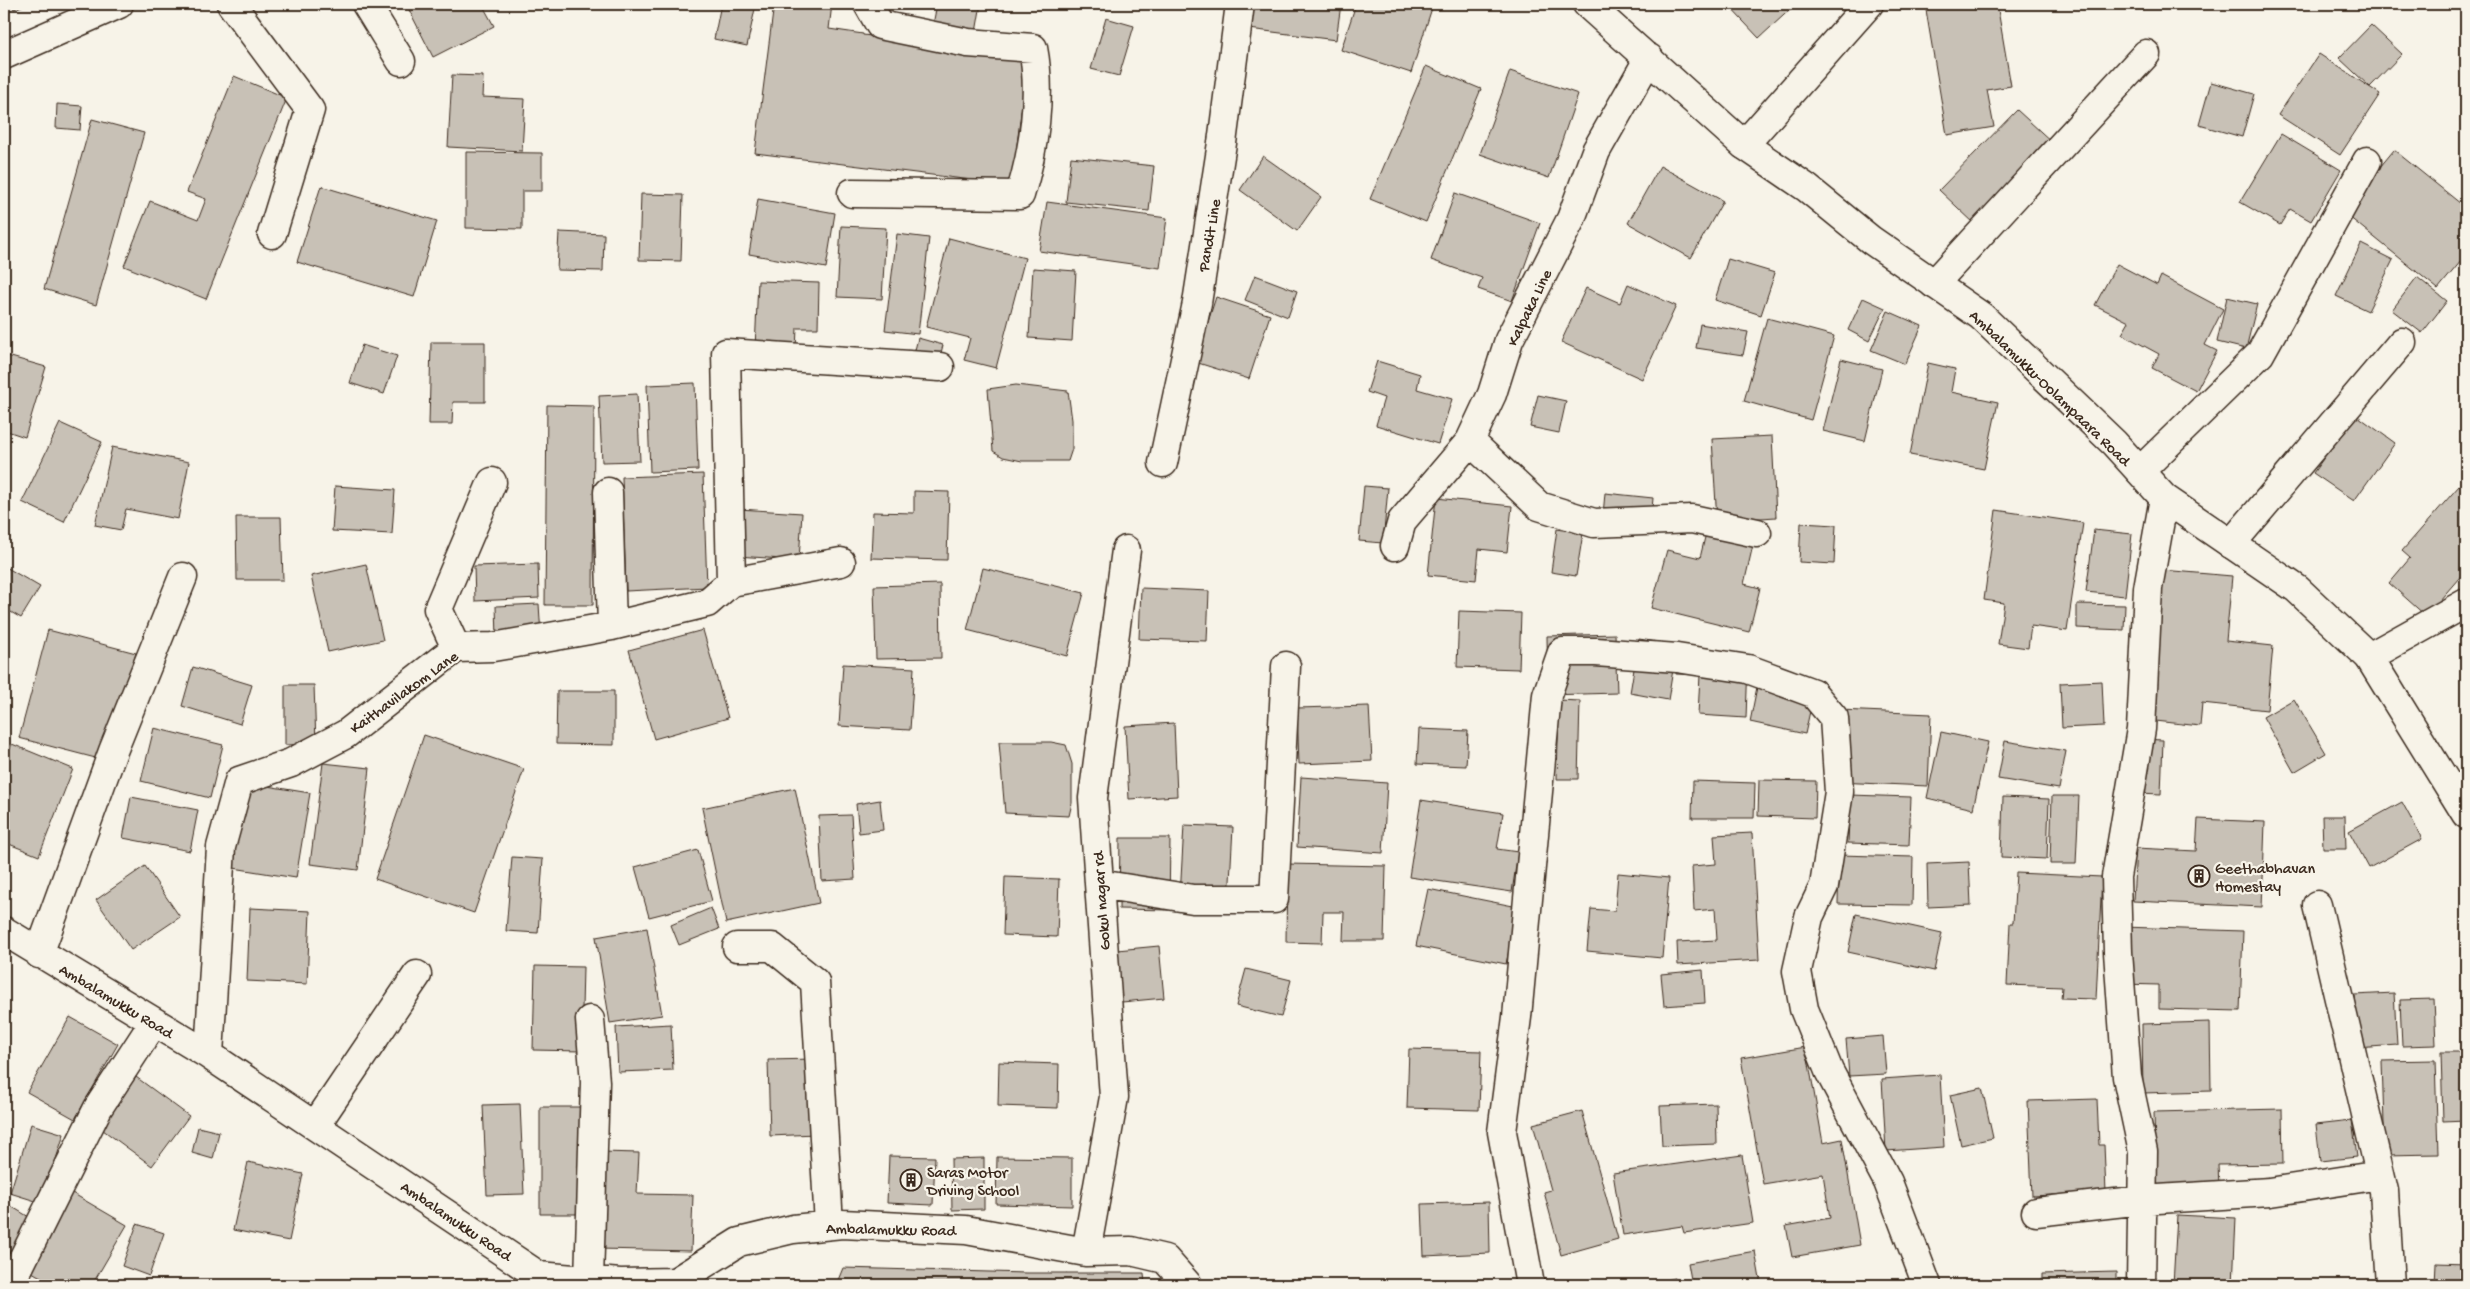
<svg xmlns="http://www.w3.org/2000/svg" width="2470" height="1289" font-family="'Gochi Hand',sans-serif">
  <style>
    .building { fill: #c8c1b6; stroke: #3b2a1e }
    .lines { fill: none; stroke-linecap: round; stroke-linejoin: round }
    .minor-casing { stroke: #3b2a1e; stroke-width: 31 }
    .tertiary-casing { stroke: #3b2a1e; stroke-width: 31 }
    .minor { stroke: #f7f3e8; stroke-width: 28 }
    .tertiary { stroke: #f7f3e8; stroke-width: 28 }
    .labels { text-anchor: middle; stroke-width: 4.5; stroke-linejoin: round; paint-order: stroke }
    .street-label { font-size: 16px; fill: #3b2a1e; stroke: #f7f3e8 }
    .poi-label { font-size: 16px; fill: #3b2a1e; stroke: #f7f3e8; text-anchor: start }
  </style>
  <rect width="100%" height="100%" fill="#f7f3e8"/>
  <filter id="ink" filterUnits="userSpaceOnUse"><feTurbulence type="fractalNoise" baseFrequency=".02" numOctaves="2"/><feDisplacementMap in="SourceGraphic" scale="10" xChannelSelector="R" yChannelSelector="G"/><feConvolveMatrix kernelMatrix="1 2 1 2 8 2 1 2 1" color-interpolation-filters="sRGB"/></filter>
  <g filter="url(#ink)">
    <path class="building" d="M11,4h16l-13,5z
      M406,4h76l12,22 -61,31z
      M721,4h35l-9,42 -33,-7z
      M774,4h58l-3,25 34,5v1l165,21 -16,129 -257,-32z
      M937,4h44l-6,34 -43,-8z
      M1253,4h88l-5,36 -87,-11z
      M1356,4h62l14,4 -21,65 -70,-23z
      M1727,4h69l-37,34z
      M1925,4h72l14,82 -24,4 7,37 -47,8z
      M1106,18l28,8 -15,50 -28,-7z
      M2371,25l31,29 -32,33 -31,-29z
      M2319,54l61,40 -40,61 -62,-40z
      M1426,66l55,23 -55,133 -56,-23z
      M1510,71l68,23 -29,84 -69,-24z
      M452,75l31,1 -1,21 43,2 -3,52 -74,-4z
      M234,76l53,22 -81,201 -82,-33 26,-65 48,19 8,-21 -19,-7z
      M2211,82l43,12 -12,43 -43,-12z
      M57,104l25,2 -2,24 -24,-2z
      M2017,110l36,33 -78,81 -36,-34z
      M92,119l52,14 -48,172 -52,-16z
      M2281,134l60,36 -30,51 -21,-12 -10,16 -40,-23z
      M2394,150l72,58v47l-28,34 -95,-77z
      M466,152l76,1v38h-20v38l-56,-1z
      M1263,156l58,41 -24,34 -57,-41z
      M1071,157l83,9 -5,45 -83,-9z
      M1660,166l63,35 -32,57 -63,-35z
      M321,186l116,35 -23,76 -117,-35z
      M1455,193l85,30 -28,78 -34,-12 4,-11 -51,-18z
      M641,194l42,1 -2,66 -42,-1z
      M758,199l77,14 -9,55 -77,-14z
      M1047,202l120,16 -7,50 -121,-17z
      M841,226l45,2 -4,71 -45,-2z
      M559,232l45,2 -1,37 -46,-1z
      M897,234l32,4 -11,96 -33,-4z
      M949,238l76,20 -29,110 -32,-8 6,-22 -44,-11z
      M2361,244l32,16 -25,51 -32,-15z
      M1728,259l47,14 -14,42 -46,-15z
      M2117,264l40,21 4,-9 62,33 -18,36 12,6 -21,40 -44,-23 7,-14 -37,-20 7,-12 -34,-17z
      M1033,268l43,3 -4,70 -43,-3z
      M1255,275l42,16 -9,26 -43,-17z
      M2417,277l30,24 -25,32 -30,-23z
      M758,281l61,2 -1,45h-21l-1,22 -41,-1z
      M1628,284l48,22 -34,73 -81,-37 25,-54 34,15z
      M1216,297l54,18 -21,64 -54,-17z
      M2227,297l30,7 -11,45 -29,-7z
      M1863,298l22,10 -16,33 -21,-11z
      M1888,311l34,15 -17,38 -34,-14z
      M1767,318l67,18 -23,84 -67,-19z
      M1700,324l48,8 -5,23 -47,-7z
      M918,338l25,7 -4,16 -25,-7z
      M431,342h54v60h-32l-1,22h-23z
      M362,345l35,11 -13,38 -34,-11z
      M4,355l42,12 -21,70 -21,-7z
      M1841,359l41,10 -17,72 -42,-10z
      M1377,361l43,13 -3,15 35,10 -14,45 -62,-19 8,-27 -17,-6z
      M1928,363l27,6 -4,23 47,10 -14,67 -74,-14z
      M695,383l3,87 -48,2 -3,-87z
      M1016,385l52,6 4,29v29l-4,12h-46l-19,-4 -10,-6 -5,-62z
      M637,394l3,67 -38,1 -3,-66z
      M1538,395l28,6 -7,32 -29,-6z
      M547,405l47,1 -1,199h-48z
      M2355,414l40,29 -41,58 -41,-28z
      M60,423l42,19 -38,80 -42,-20z
      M1772,436l4,81 -59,4 -5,-82z
      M112,447l77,15 -11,57 -52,-10 -5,21 -26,-5z
      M703,474l4,113 -81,4 -4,-114z
      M2466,478v92l-40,46 -37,-33 21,-25 -8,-7z
      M335,486l60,4 -3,44 -60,-3z
      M1364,486l24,2 -5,55 -24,-2z
      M914,491l35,1 -2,68 -76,-2 2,-46 41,1z
      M1605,493l48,5 -2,21 -48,-4z
      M1436,498l76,8 -5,46 -28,-3 -3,31 -48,-5z
      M739,509l63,4 -3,47 -63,-4z
      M1996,510l87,13 -16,108 -36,-5 -3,22 -30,-4 6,-41 -20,-3z
      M236,517h45l2,63h-46z
      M1801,523l35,2 -2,39 -35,-2z
      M1557,529l26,4 -7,43 -25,-4z
      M2094,530l38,4 -7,62 -39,-4z
      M1706,533l47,12 -9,39 16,4 -11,44 -98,-24 16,-58 33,8z
      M366,564l17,76 -55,12 -17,-76z
      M538,564l1,34 -64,3 -1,-35z
      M4,566l36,21 -19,31 -17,-10z
      M983,568l101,25 -17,63 -100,-26z
      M2162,570l70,6 -6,65 47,5 -6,64 -65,-7 -2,23 -53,-6z
      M940,584l1,74 -65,1 -2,-73z
      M1141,588l68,3 -2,50 -68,-2z
      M539,604l2,32 -44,2 -1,-32z
      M2077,604l48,1 -1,25 -47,-2z
      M1459,611l62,2 -2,56 -62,-2z
      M48,630l88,23 -29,108 -88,-23z
      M703,630l25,88 -74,21 -25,-89z
      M1615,634l2,59 -69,2 -1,-59z
      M1639,639l38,6 -9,55 -38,-7z
      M1677,658l71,4 -2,56 -48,-3 2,-40 -24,-1z
      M843,664l71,4 -4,62 -71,-4z
      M193,667l59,18 -12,39 -58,-18z
      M1761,667l56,12 -12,55 -55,-12z
      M2102,681l2,45 -42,2 -2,-45z
      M285,685h29l2,59 -31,1z
      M557,691h57v54l-58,-1z
      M2294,699l32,54 -32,19 -31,-55z
      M1559,700l21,1 -2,78h-21z
      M1369,706l3,55 -73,3 -2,-56z
      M1840,710l91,4 -3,72 -91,-4z
      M1174,723l3,73 -48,3 -4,-73z
      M154,728l69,17 -13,53 -69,-17z
      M1419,729l49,2 -2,35 -49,-2z
      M1941,732l47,10 -15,67 -46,-11z
      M424,735l100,34 -50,144 -99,-34z
      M2141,739l22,1 -2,54 -23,-1z
      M2005,741l61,10 -7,38 -61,-10z
      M999,742h52l15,3 6,19v39l-3,13 -64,-3z
      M12,744l61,25 -34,87 -35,-14v-10l5,-12 -5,-2v-55z
      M323,763l47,5 -12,102 -48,-6z
      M1301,777l86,6 -4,70 -86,-6z
      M1759,780l57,1 -1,37 -57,-2z
      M1693,781l62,2 -1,35h-62z
      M242,782l68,11 -14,85 -69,-11z
      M795,788l24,115 -93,20 -24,-115z
      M1850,795l61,2 -2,48 -61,-2z
      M2052,796h27l-3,68h-26z
      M131,797l67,13 -8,41 -67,-13z
      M2003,797l46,2 -2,60 -46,-2z
      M880,800l3,30 -24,3 -3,-29z
      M1421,800l82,13 -6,36 21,3 -6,40 -103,-15z
      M2402,802l20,37 -53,29 -20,-37z
      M851,815l4,64 -33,2 -3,-65z
      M2322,816h23l1,33h-23z
      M2198,819l67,3 -3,85 -129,-6 3,-53 60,3z
      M1184,825l49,2 -4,73 -49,-3z
      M1752,833l7,127 -81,5 -1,-23 40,-2 -2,-31 -21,2 -2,-45 24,-2 -2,-29z
      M1120,838h50l-1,72 -50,-1z
      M698,850l14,51 -63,16 -14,-50z
      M1839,855l74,2 -1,48 -74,-1z
      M512,857l31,2 -5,74 -32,-2z
      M1969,862l2,43 -43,2 -1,-43z
      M1287,864l99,2 -2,75h-41l1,-29h-21l-1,31 -36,-1z
      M145,866l35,51 -49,33 -35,-50z
      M1618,873l51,5 -7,80 -75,-7 4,-42 24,2z
      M2016,873l86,4 -6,122 -35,-1 1,-11 -55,-2 3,-62h3z
      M1005,877l54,2 -2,58 -54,-2z
      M1428,889l90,18 -12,57 -90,-18z
      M250,908l60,3 -3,73 -60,-3z
      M711,908l8,21 -40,16 -8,-20z
      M1856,914l86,19 -8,38 -86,-19z
      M2123,927l120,4 -3,80 -81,-2v-24l-38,-1z
      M647,928l15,87 -52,8 -14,-86z
      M1159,946l5,52 -42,4 -5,-52z
      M535,966l48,1 -2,84 -48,-1z
      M1246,969l45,11 -10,37 -45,-11z
      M1703,970l2,33 -41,3 -3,-32z
      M2394,993l3,52 -40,3 -3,-53z
      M2434,999l2,46 -34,1 -2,-46z
      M70,1017l48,27 -43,75 -48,-27z
      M2210,1022l1,69 -68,2 -1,-69z
      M671,1024l2,46 -55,2 -2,-45z
      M1883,1036l3,38 -37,2 -3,-37z
      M1806,1047l17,96 19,-4 18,106 -68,12 -6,-31 44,-8 -7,-44 -60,10 -22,-126z
      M1409,1049l72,2 -2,59 -72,-2z
      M2441,1052h25v68l-23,1z
      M814,1059l2,75 -46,2 -2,-76z
      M2435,1060l3,94 -53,1 -3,-94z
      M999,1062l60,2 -1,44 -60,-2z
      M1940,1075l4,72 -58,4 -4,-72z
      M136,1077l53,39 -37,50 -53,-39z
      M1982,1088l11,50 -32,7 -11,-50z
      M2097,1099l2,46h5l2,47 -74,4 -4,-95z
      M520,1104l4,90 -37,1 -4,-90z
      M1716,1104l1,40 -55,2 -2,-40z
      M540,1107h43v107h-43z
      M2282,1109l1,55 -65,1 1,21 -63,2 -2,-76z
      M1582,1111l36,128 -57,16 -17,-63 7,-2 -18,-66z
      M2352,1120l5,37 -37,4 -4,-37z
      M31,1124l33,10 -22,69 -32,-10z
      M198,1127l21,5 -6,27 -21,-6z
      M602,1152l37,1 -2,41 56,1 -2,56 -92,-2z
      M1742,1155l11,68 -69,10 -2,-7 -59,9 -10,-62z
      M889,1156l46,1 -2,48 -46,-2z
      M997,1157l75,1v48l-76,-2z
      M984,1158v51l-32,1 -1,-51z
      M248,1162l55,12 -14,67 -56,-11z
      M67,1190l60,35 -35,60h-37l-32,-18z
      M2466,1198v56l-7,-1z
      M4,1202l35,21 -24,41 -11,-6z
      M1489,1202l1,51 -66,3 -2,-52z
      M2177,1215l59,3 -3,67h-60z
      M137,1224l27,9 -15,43 -27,-10z
      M1755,1251l6,34h-69l-4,-22z
      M2436,1263l30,1v21h-31z
      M843,1268l183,5h118l1,12h-309z
      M2116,1272v13h-74v-11z
      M1674,1278l2,7h-30z
      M1599,1280l2,5h-30z"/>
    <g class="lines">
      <g class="minor-casing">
        <path id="minor" d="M231,4l79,106 -38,124
          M366,4l35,57
          M1744,145l125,-141
          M852,193l168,2c14,-45 22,-100 13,-147l-65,-5 -88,-18 -12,-21
          M1934,284l212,-230
          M1470,441l69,65 55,17 98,-4 65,14
          M1163,463l34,-160 25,-160 18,-139
          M2140,471l120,-117 107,-193
          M608,492l4,134
          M2231,544l171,-202
          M1395,546l7,-25 68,-80 22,-47 17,-54 62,-121 25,-68 53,-93
          M731,582l-5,-229 214,14
          M456,648l-18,-39 54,-127
          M2369,657l97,-54
          M1099,884l94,15h81l12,-233
          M2317,905l67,286 6,94
          M4,931l205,124 330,221 81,7 55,-1 64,-40 54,-13 49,-5 124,6 120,22 45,-1 34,8 23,26
          M737,947h35l43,35 14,243
          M39,954l74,-203 70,-174
          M209,1055l12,-208 18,-66 52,-18 55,-29 110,-86 37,-1 119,-21 95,-23 24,-21 110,-20
          M315,1126l102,-151
          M2036,1212l106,-12 128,-8 110,-17
          M1086,1252l28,-155 -21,-299 33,-248
          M589,1280l6,-198 -5,-62
          M10,1285l88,-177 56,-86
          M1530,1285l-28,-153 15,-115 30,-322 15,-43h34l81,6 71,11 65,24 21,25 5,74 -15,94 -15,31 -12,54 7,38 25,62 59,111 39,103
          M2141,1285l2,-133 -16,-75 -9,-125 -2,-75 25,-148 7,-141 16,-90"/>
      </g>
      <g class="tertiary-casing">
        <path id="tertiary" d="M1587,4l157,141 63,43 64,52 110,76 133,127 50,55 133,91 72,68 97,157
          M4,55l115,-51"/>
      </g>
      <use href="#minor" class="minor"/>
      <use href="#tertiary" class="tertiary"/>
    </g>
  </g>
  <defs>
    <g id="building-ring" transform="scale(1.125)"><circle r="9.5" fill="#f7f3e8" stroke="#3b2a1e" stroke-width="1.5"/><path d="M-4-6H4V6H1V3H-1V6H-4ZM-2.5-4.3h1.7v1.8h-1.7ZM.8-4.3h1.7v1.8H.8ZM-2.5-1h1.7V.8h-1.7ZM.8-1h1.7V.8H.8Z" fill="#3b2a1e"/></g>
  </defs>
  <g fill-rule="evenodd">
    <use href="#building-ring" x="2199" y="876"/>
    <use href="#building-ring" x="911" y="1180"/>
  </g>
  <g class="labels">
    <g class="street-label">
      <text transform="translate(1208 235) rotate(-80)" y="6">Pandit Line</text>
      <text transform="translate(1528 307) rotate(-64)" y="6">Kalpaka Line</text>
      <text transform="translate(2051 387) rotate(44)" y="6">Ambalamukku-Oolampaara Road</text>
      <text transform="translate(403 691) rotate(-36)" y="6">Kaithavilakom Lane</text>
      <text transform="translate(1100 901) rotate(-94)" y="6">Gokul nagar rd</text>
      <text transform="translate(117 1000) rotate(31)" y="6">Ambalamukku Road</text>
      <text transform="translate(457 1220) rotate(34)" y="6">Ambalamukku Road</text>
      <text transform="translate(891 1228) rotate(1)" y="6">Ambalamukku Road</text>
    </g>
    <g class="poi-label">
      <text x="2215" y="873">Geethabhavan<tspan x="2215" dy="18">Homestay</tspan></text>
      <text x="927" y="1177">Saras Motor<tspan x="927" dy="18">Driving School</tspan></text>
    </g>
  </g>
  <rect width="2470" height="1289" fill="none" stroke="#f7f3e8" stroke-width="20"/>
  <rect x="10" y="10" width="2450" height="1269" fill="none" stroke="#3b2a1e" stroke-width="2" filter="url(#ink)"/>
</svg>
